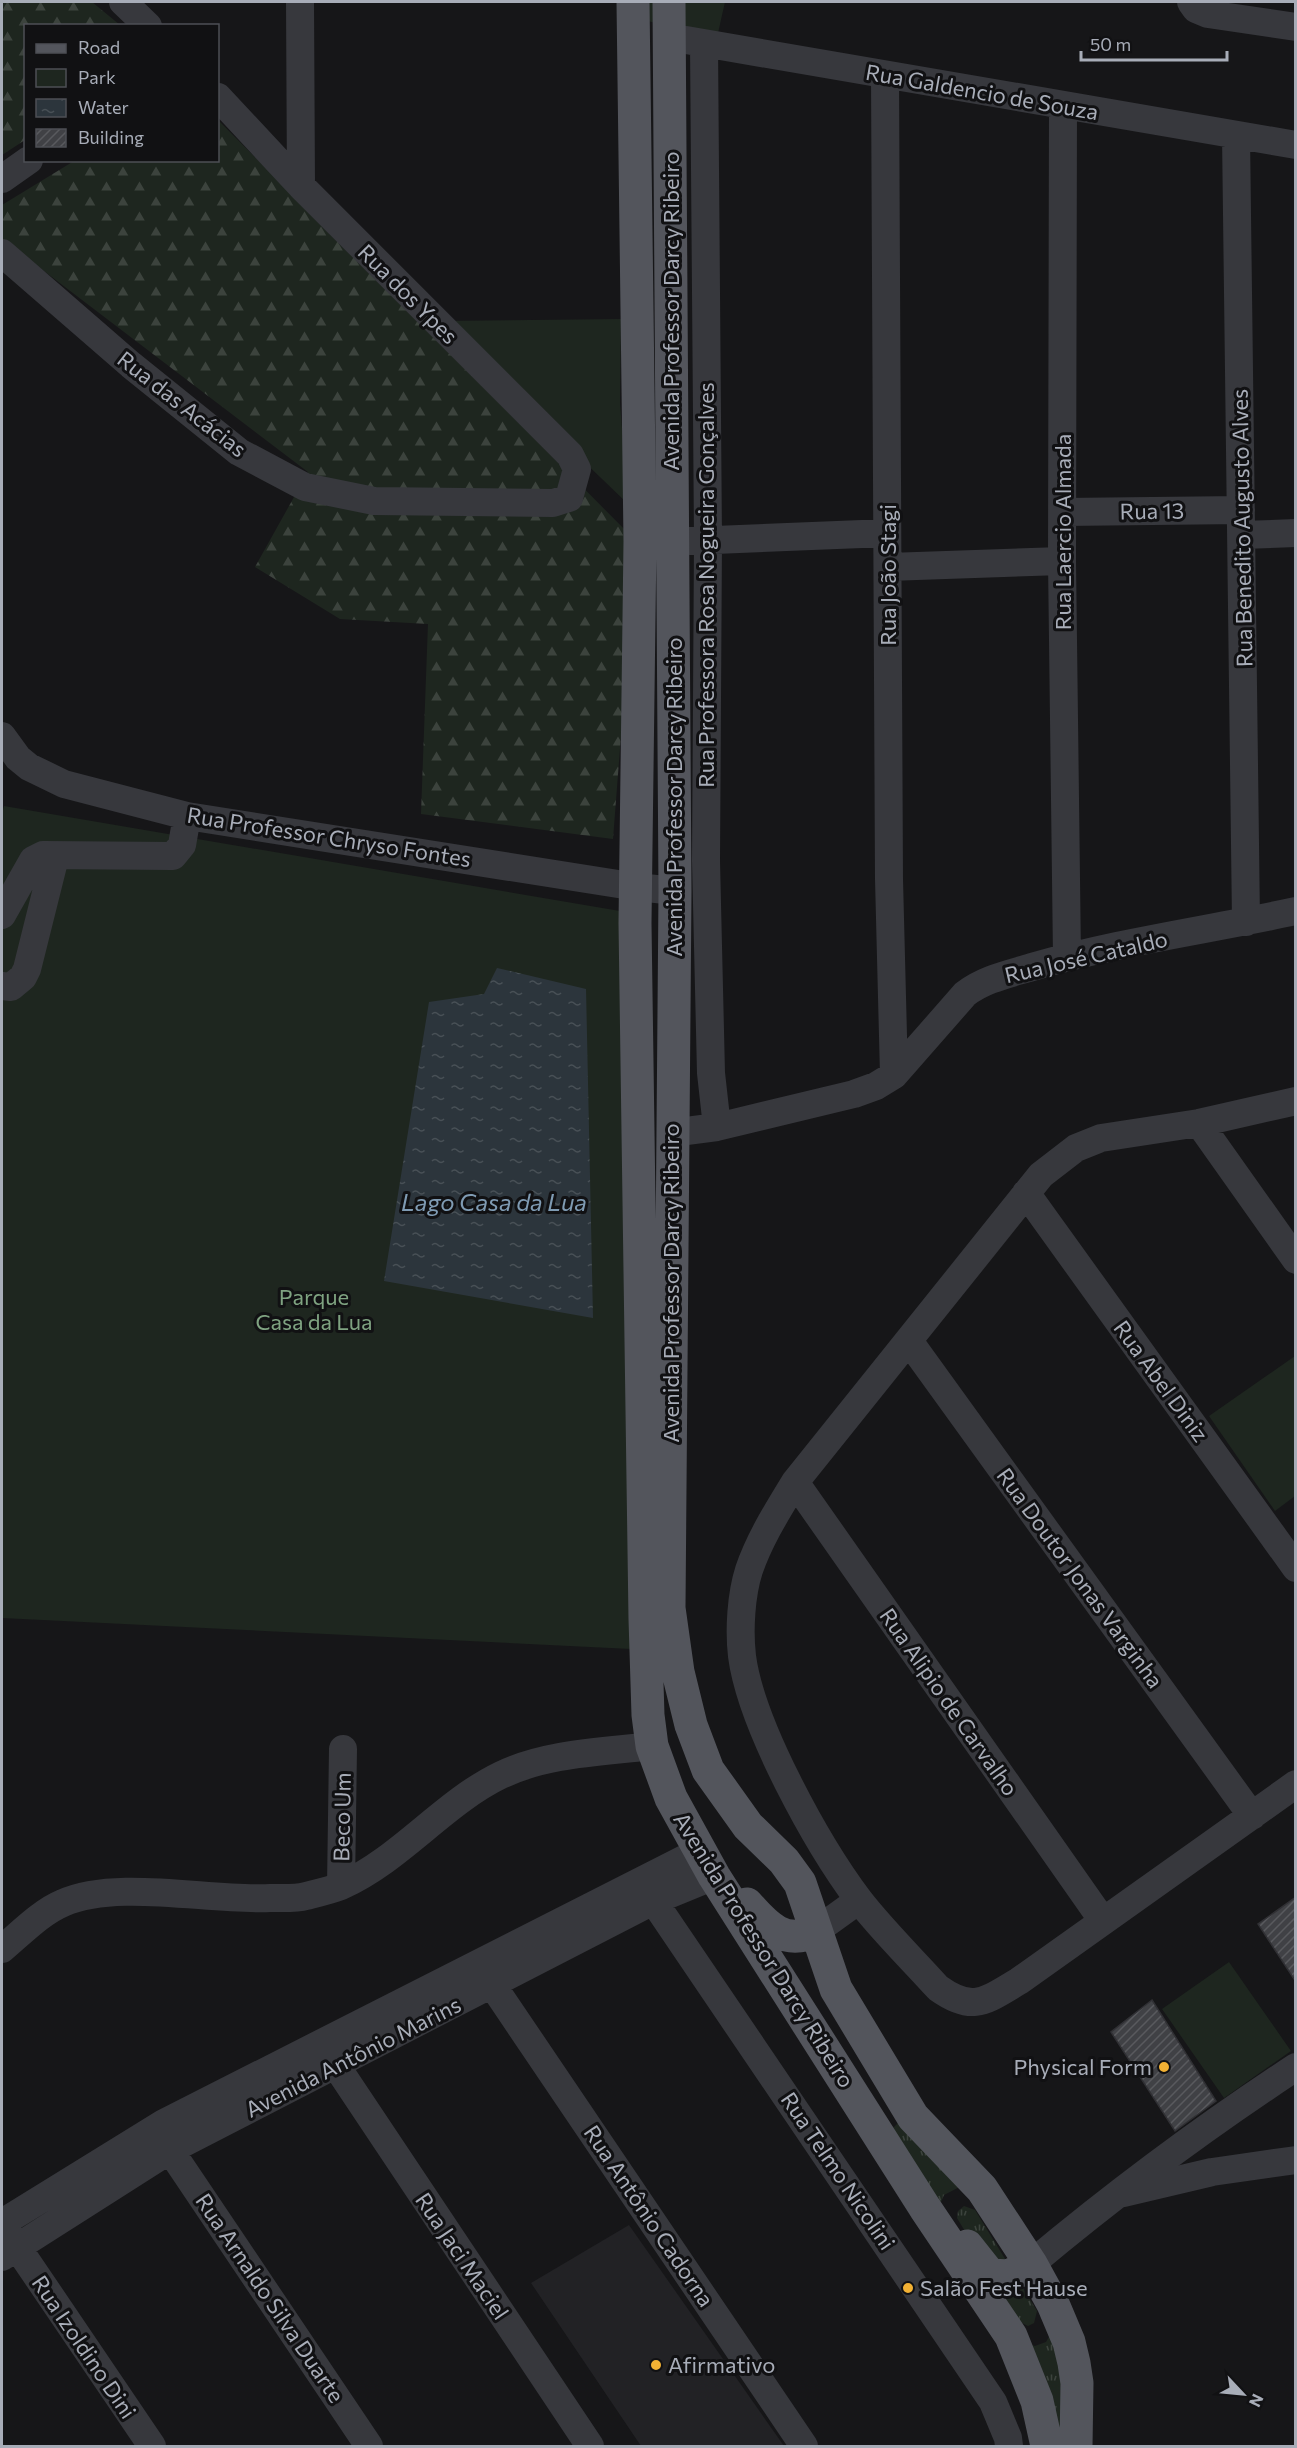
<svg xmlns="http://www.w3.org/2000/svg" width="1297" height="2448" font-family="Commissioner,sans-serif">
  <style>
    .built { fill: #222225 }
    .grass { fill: url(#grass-tufts) }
    .forest { fill: url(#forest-firs) }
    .park { fill: #1e261f }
    .water { fill: url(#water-ripples) }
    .building { fill: url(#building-hatch); stroke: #303034; stroke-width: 1.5 }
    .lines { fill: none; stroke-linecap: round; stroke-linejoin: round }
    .minor { stroke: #37383d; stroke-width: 28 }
    .major { stroke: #53555c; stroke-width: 33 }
    .poi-dot { fill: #f2b134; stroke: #111113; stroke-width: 2 }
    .labels { text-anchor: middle; stroke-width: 6; stroke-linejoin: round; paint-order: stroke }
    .street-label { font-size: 22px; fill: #a8adb8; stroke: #111113 }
    .park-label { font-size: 22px; fill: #7fa381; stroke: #111113 }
    .poi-label { font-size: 22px; fill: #a8adb8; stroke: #111113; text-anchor: start }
    .water-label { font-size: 24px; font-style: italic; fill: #7f9bb3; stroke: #111113 }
  </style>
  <defs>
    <pattern id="grass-tufts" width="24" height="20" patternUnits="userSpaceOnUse" patternTransform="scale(1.5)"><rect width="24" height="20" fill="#1e261f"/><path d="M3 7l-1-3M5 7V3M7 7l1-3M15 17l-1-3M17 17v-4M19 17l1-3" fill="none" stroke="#3c433d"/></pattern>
    <pattern id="forest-firs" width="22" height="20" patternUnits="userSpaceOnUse" patternTransform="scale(1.5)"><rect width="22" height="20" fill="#1e261f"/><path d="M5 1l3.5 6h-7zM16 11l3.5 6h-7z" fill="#3c433d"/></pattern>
    <pattern id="water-ripples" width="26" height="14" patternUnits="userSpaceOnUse" patternTransform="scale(1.5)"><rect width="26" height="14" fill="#2c353c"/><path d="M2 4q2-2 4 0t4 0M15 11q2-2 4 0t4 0" fill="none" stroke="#485056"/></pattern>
    <pattern id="building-hatch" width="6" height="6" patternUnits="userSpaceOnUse" patternTransform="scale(1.5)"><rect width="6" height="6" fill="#404145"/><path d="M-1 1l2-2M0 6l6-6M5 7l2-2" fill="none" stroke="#595a5e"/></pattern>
  </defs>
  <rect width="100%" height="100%" fill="#161618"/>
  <path class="built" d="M629,2225l155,221h-143l-110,-163z"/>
  <path class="grass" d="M898,2123l67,61 -21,11 -6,14 -46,-80z
    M964,2206l11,4 62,101 -3,12 -6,3 -8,-4 -63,-104 1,-7z
    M1056,2325l8,27 -1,89 -41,-98 13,3 11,-4z"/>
  <path class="forest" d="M2,2h90l28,23 -94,1 -1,114 -23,15z
    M218,120l418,421 -23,298 -192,-25 7,-190 -88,-5 -85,-52 53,-95 -306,-233v-34l72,-44 144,-1z"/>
  <path class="park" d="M645,2h80l-9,40 -71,-22z
    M621,319l-1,84 8,101 -190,-183z
    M4,806l616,105 11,738 -629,-31v-805z
    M1295,1356v140l-20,15 -66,-95z
    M1229,1962l62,89 -67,47 -62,-89z"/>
  <path class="water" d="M497,968l89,21 7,329 -209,-37 45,-279 55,-8z"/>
  <path class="building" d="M1296,1897v85l-38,-58z
    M1152,2000l64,101 -41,30 -64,-99z"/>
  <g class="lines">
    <path class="minor" d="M123,2l25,24
      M300,2l1,184
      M1191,2l5,7 12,5 88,13
      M686,40l610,105
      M704,44l4,496 -2,321 5,212 6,54
      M885,76l4,803 5,196
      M1063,107l-1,454 5,396
      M1236,135l10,787
      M2,179l27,-19
      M2,253l129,112 108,87 66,35 69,14 179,2 16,-5 8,-29 -7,-14 -269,-269 -83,-89
      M1063,512l178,-2
      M1242,535l54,-2
      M690,541l197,-8
      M888,567l174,-6
      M2,736l16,22 11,9 35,17 123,32 450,71 38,4
      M2,915l31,-55 10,-5 130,1 9,-11 5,-29
      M2,986l9,1 12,-10 4,-8 28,-112
      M1296,1101l-97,22 -98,15 -25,10 -35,27 -246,307c-17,28 -35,56 -46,88 -8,25 -10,60 -7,86 9,69 75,188 117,244 24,31 53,59 79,88 35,25 47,13 81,-7l277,-197
      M1199,1123l97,137
      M671,1133l46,-6 137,-33 22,-8 18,-11 71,-81c19,-15 44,-20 67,-27 86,-25 176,-37 264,-56
      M1026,1193l270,375
      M909,1341l343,475
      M795,1482l308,439
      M341,1886l2,-137
      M644,1887l349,515 15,36 1,8
      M816,1931l43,-31
      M2,1949c18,-15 39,-37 61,-46 53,-24 147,-2 207,-5 12,0 25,1 36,-2 12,-3 25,-6 35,-10 60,-27 102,-83 160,-111 46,-22 102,-23 151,-29
      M493,1986l311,460
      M325,2049l265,397
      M170,2150l199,296
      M1123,2193l89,-21 84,-12
      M2,2223l162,-100 536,-272
      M7,2232l145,214
      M2,2257l168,-107 483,-249 61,-25
      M1031,2264c85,-71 172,-136 265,-197"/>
    <path class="major" d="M633,2l7,539 -5,382 10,696 3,96 4,31 19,52 43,78 211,332 86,128 26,65 10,45
      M669,2l6,889 -6,717 9,64 13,53 17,45 40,56 36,35 16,22 36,106 77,128 69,72 49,75 22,40 16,38 5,21 3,20 -1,63
      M747,1904c20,23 38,42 69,27
      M967,2246l23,29 19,1 22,-12"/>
  </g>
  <g class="poi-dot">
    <circle cx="1164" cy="2067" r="6"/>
    <circle cx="908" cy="2288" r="6"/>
    <circle cx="656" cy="2365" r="6"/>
  </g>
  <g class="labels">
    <g class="street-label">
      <text transform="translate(982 92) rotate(10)" y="8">Rua Galdencio de Souza</text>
      <text transform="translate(408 294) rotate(45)" y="8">Rua dos Ypes</text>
      <text transform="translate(671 311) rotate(-90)" y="8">Avenida Professor Darcy Ribeiro</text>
      <text transform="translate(182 404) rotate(38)" y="8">Rua das Acácias</text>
      <text transform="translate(1152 511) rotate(-1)" y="8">Rua 13</text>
      <text transform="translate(1242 528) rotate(-91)" y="8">Rua Benedito Augusto Alves</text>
      <text transform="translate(1063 532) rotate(-90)" y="8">Rua Laercio Almada</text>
      <text transform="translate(888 575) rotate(-90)" y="8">Rua João Stagi</text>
      <text transform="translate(706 585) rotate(-90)" y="8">Rua Professora Rosa Nogueira Gonçalves</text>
      <text transform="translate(674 797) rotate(-90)" y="8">Avenida Professor Darcy Ribeiro</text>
      <text transform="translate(329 837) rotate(9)" y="8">Rua Professor Chryso Fontes</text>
      <text transform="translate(1086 957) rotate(-13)" y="8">Rua José Cataldo</text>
      <text transform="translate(671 1283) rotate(-90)" y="8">Avenida Professor Darcy Ribeiro</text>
      <text transform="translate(1161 1381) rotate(54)" y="8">Rua Abel Diniz</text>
      <text transform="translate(1080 1578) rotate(54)" y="8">Rua Doutor Jonas Varginha</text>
      <text transform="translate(949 1702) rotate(55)" y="8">Rua Alipio de Carvalho</text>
      <text transform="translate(342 1817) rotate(-89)" y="8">Beco Um</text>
      <text transform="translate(764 1950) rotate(58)" y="8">Avenida Professor Darcy Ribeiro</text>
      <text transform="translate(353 2057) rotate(-27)" y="8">Avenida Antônio Marins</text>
      <text transform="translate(838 2171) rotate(56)" y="8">Rua Telmo Nicolini</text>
      <text transform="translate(649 2216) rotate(56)" y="8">Rua Antônio Cadorna</text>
      <text transform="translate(462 2256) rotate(56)" y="8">Rua Jaci Maciel</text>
      <text transform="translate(270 2298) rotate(56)" y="8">Rua Arnaldo Silva Duarte</text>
      <text transform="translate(84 2347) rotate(56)" y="8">Rua Izoldino Dini</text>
    </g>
    <g class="park-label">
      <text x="314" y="1305">Parque<tspan x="314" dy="25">Casa da Lua</tspan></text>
    </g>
    <g class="poi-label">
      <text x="1152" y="2075" text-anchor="end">Physical Form</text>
      <text x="920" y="2296">Salão Fest Hause</text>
      <text x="668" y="2373">Afirmativo</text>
    </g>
    <g class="water-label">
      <text x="494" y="1211">Lago Casa da Lua</text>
    </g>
  </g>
  <rect width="1297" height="2448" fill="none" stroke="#a8adb8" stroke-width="6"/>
  <rect x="24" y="24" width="195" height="138" fill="#111113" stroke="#4d4f55" stroke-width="1.5"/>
  <rect x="36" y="44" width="30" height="9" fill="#53555c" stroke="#4d4f55" stroke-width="1.5"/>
  <text x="78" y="54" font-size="18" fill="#a8adb8">Road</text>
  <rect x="36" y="69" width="30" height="18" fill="#1e261f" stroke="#4d4f55" stroke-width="1.5"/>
  <text x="78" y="84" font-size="18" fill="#a8adb8">Park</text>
  <rect x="36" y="99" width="30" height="18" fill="url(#water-ripples)" stroke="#4d4f55" stroke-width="1.5"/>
  <text x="78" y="114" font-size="18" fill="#a8adb8">Water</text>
  <rect x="36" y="129" width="30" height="18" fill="url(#building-hatch)" stroke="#4d4f55" stroke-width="1.5"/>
  <text x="78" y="144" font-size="18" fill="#a8adb8">Building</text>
  <g transform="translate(1243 2394) rotate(116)" stroke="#111113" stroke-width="4.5" paint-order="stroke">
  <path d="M0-4.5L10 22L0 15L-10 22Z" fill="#a8adb8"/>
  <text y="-9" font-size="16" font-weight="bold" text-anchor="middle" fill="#a8adb8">N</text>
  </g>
  <path d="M1081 51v9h146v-9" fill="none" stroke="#a8adb8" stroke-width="3"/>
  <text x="1090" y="51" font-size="18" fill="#a8adb8" stroke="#111113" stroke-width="4.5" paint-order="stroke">50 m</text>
</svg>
